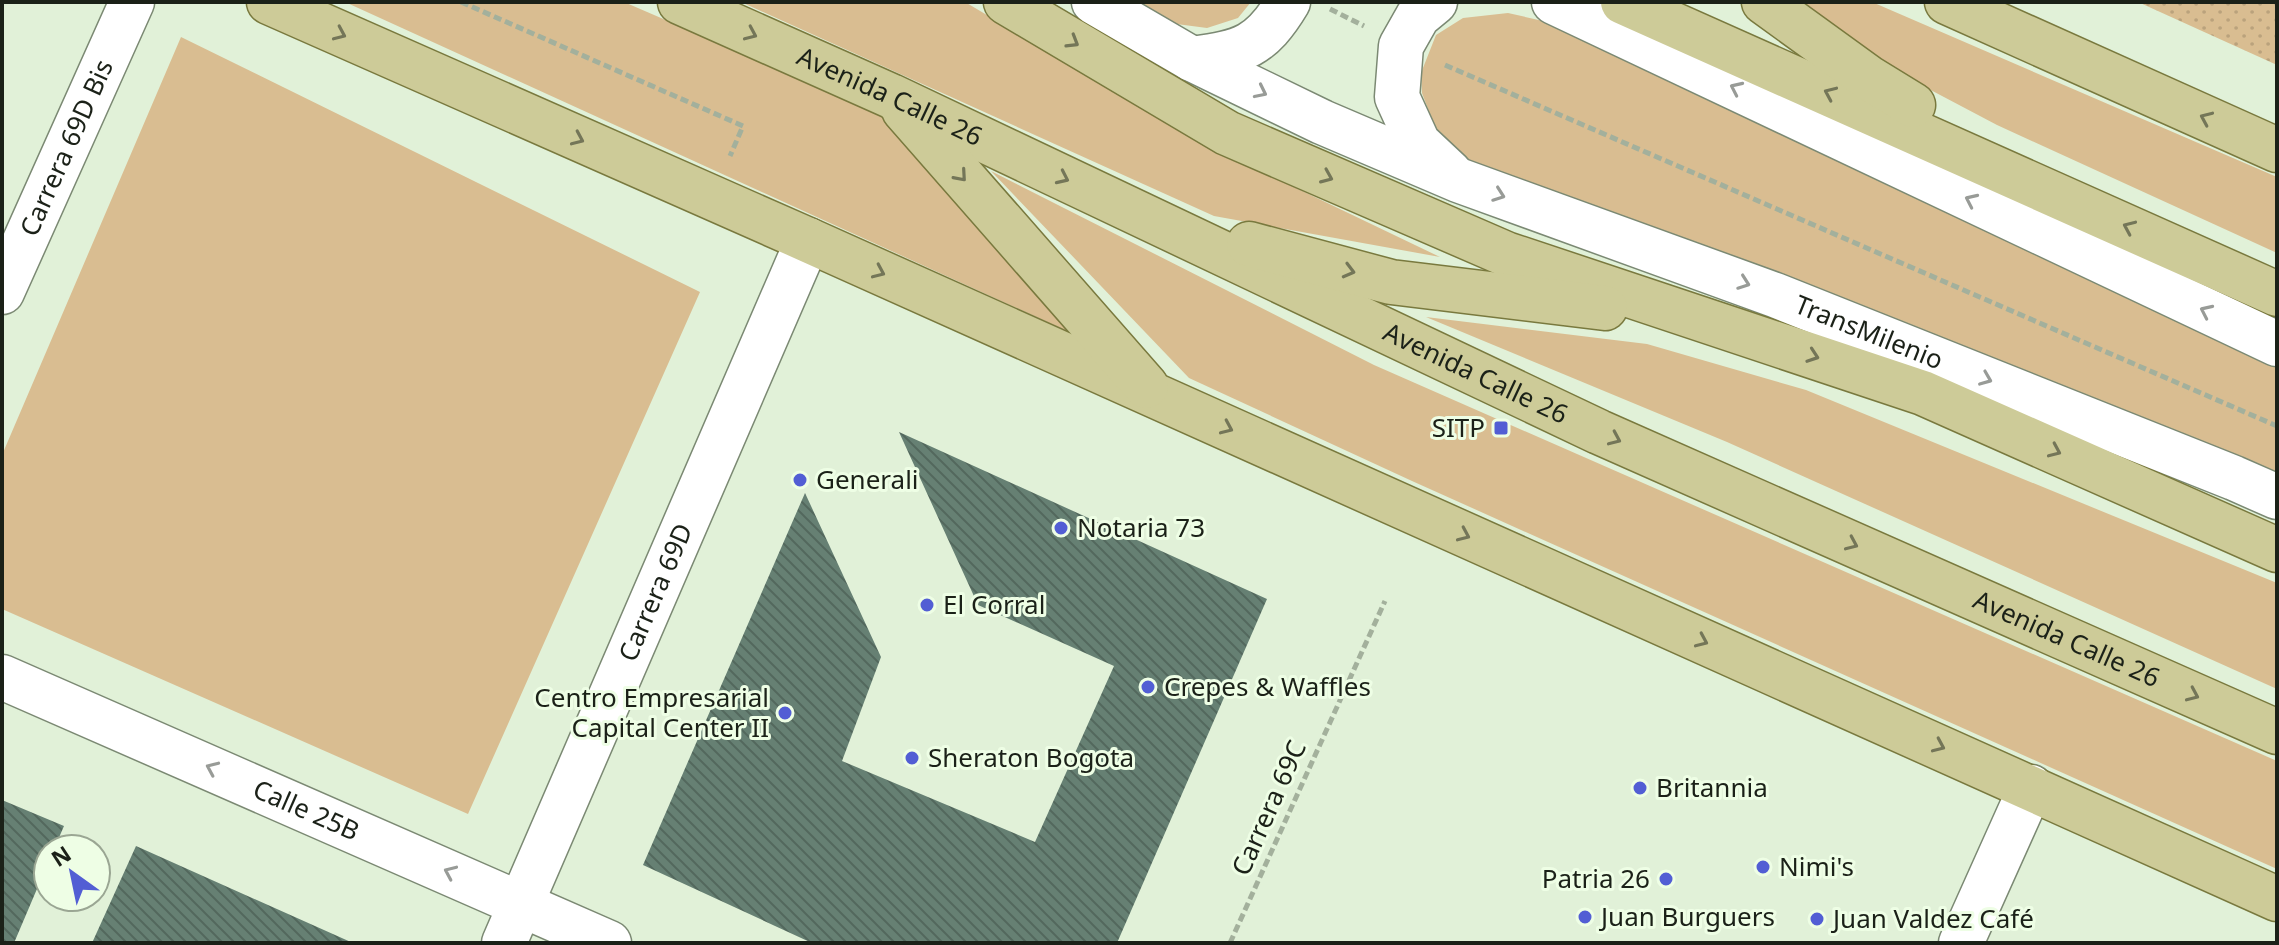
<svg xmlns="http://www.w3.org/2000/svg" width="2279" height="945" font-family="'Noto Sans',sans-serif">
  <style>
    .grass { fill: #d9bd91 }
    .park { fill: url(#park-dots) }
    .building { fill: url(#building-back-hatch) }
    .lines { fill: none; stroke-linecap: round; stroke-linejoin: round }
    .minor-casing { stroke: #7b8973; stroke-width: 47 }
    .major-casing { stroke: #79793e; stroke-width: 47 }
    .path { stroke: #a3b09c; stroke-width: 5; stroke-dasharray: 8 4; stroke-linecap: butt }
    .minor { stroke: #fff; stroke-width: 44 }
    .major { stroke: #cdcb98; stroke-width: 44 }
    .oneway { stroke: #747658 }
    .oneway2 { stroke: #989b97 }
    .poi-dot { fill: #525ed4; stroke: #eefee5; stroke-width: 3 }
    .labels { text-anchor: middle; stroke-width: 6; stroke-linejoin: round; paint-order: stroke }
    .street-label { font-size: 26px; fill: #1b2118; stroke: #eefee5 }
    .poi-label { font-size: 26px; fill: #1b2118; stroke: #eefee5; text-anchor: start }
  </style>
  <defs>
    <pattern id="park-dots" width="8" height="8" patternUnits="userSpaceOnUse" patternTransform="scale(2)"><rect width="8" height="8" fill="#d9bd91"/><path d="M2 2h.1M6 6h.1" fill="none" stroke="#baa27c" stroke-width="1.8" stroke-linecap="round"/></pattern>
    <pattern id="building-back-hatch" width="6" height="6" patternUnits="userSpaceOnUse" patternTransform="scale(2)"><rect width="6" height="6" fill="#668073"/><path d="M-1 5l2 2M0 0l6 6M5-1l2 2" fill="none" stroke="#53685d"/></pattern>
  </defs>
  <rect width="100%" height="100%" fill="#e1f1d8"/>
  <path class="grass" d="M345,2h279l262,113 192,221z
    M741,2h224l233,139 242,116 -226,-41z
    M1135,2h116l-13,16 -31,10 -38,-5z
    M1799,2h73l405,175v76l-280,-128 -127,-67z
    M1508,13l44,10 264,128 255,110 206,98v123l-818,-320 -21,-26 -16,-43 -1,-20 15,-38 27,-17z
    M181,37l519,255 -232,522 -466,-205v-154z
    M991,171l383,194 903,396v108l-865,-388 -223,-103z
    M1426,317l221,27 159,46 471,193v106l-550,-247z"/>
  <path class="park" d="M2138,2h139v63z"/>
  <path class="building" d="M899,432l368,167 -150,344h-305l-169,-78 162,-372 76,164 -39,104 193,81 79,-176 -136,-61z
    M2,800l62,26 -10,23h-6v14l-34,80h-12z
    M136,846l217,97h-261z"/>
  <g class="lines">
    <g class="minor-casing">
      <g id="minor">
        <path id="s1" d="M1094,2l98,57 130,63 136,58 317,115 459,183 43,19"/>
        <path d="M1435,2l-17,14 -17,30 -4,51 21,46 32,30"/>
        <path d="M1554,2l723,342"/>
        <path d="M1192,59c51,-7 69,-12 96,-57"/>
        <path id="s2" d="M2,292l130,-290"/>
        <path id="s3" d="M2,677l607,266"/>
        <path id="s4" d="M504,943l304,-703"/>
        <path d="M1961,943l70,-156"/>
      </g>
    </g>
    <g class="major-casing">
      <g id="major">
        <path d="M269,2l539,238 1469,659"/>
        <path id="s5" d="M680,2l211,94 708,336 678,300"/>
        <path d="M1006,2l221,131 279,121 417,139 354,157"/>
        <path d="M1623,2l654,292"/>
        <path d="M1764,2l105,76 44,27"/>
        <path d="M1947,2l330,148"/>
        <path d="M904,110l242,276"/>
        <path d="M1249,244l142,38 214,26"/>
      </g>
    </g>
    <path class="path" d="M461,2l282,124 -13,30
      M1330,9l34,17
      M1445,65l832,361
      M1230,943l155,-342"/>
    <use href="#minor" class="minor"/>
    <use href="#major" class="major"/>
  </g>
  <defs><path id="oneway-chevron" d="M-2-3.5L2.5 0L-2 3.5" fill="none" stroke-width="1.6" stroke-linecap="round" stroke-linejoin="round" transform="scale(2)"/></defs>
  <g class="oneway">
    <use href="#oneway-chevron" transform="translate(340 34) rotate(24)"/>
    <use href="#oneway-chevron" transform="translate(751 34) rotate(24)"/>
    <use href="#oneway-chevron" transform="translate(1073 42) rotate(31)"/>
    <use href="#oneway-chevron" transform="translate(1830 93) rotate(-156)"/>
    <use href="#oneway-chevron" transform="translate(2206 118) rotate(-156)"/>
    <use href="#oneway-chevron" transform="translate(578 139) rotate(24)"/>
    <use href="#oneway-chevron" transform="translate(961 176) rotate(49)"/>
    <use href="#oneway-chevron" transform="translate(1327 177) rotate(23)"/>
    <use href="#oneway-chevron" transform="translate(1063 178) rotate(25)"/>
    <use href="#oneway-chevron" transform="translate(2129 227) rotate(-156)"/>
    <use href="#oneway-chevron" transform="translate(1349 271) rotate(15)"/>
    <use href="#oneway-chevron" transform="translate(879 272) rotate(24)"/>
    <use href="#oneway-chevron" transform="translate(1813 356) rotate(19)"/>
    <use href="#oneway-chevron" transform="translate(1227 428) rotate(24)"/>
    <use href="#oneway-chevron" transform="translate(1615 439) rotate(24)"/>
    <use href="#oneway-chevron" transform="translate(2055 451) rotate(24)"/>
    <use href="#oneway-chevron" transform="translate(1464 535) rotate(24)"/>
    <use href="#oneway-chevron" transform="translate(1852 544) rotate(24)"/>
    <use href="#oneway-chevron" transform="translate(1702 641) rotate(24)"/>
    <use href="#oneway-chevron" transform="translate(2193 695) rotate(24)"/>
    <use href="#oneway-chevron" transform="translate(1939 746) rotate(24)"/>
  </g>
  <g class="oneway2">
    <use href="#oneway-chevron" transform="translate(1736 88) rotate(-155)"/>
    <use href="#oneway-chevron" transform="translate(1261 92) rotate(26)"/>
    <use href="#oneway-chevron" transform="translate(1499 195) rotate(20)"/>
    <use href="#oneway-chevron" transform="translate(1971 200) rotate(-155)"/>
    <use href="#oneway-chevron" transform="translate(1744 283) rotate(20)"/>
    <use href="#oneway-chevron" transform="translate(2206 311) rotate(-155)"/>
    <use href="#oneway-chevron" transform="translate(1986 379) rotate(22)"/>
    <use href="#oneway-chevron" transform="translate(212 768) rotate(-156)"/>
    <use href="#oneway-chevron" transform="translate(450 872) rotate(-156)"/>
  </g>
  <g class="poi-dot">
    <rect x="1493" y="420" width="16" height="16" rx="4"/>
    <circle cx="800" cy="480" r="8"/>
    <circle cx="1061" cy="528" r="8"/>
    <circle cx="927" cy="605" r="8"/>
    <circle cx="1148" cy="687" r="8"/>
    <circle cx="785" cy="713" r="8"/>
    <circle cx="912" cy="758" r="8"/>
    <circle cx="1640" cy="788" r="8"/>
    <circle cx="1763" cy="867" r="8"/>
    <circle cx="1666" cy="879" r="8"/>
    <circle cx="1585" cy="917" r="8"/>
    <circle cx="1817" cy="919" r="8"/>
  </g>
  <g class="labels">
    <g class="street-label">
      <text dy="9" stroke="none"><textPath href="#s5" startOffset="230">Avenida Calle 26</textPath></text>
      <text dy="9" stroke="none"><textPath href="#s2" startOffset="158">Carrera 69D Bis</textPath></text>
      <text dy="9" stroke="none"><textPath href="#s1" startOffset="844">TransMilenio</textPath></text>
      <text dy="9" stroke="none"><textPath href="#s5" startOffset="878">Avenida Calle 26</textPath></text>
      <text dy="9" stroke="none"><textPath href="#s4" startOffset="382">Carrera 69D</textPath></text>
      <text dy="9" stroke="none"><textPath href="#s5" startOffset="1526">Avenida Calle 26</textPath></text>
      <text transform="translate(1269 808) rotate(-66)" y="9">Carrera 69C</text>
      <text dy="9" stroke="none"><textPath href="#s3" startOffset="332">Calle 25B</textPath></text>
    </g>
    <g class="poi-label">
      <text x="1485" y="437" text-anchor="end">SITP</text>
      <text x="816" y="489">Generali</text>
      <text x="1077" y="537">Notaria 73</text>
      <text x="943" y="614">El Corral</text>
      <text x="1164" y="696">Crepes &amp; Waffles</text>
      <text x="769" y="707" text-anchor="end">Centro Empresarial<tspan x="769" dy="30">Capital Center II</tspan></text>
      <text x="928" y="767">Sheraton Bogota</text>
      <text x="1656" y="797">Britannia</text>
      <text x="1779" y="876">Nimi's</text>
      <text x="1650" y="888" text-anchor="end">Patria 26</text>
      <text x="1601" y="926">Juan Burguers</text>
      <text x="1833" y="928">Juan Valdez Café</text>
    </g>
  </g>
  <rect width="2279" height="945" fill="none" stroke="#1b2118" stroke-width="8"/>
  <g transform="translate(72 873) rotate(327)"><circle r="38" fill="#eefee5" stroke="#9aa693" stroke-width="2"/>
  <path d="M0-6L14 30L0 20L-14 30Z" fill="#525ed4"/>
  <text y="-12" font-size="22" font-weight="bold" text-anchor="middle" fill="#1b2118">N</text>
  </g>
</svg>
